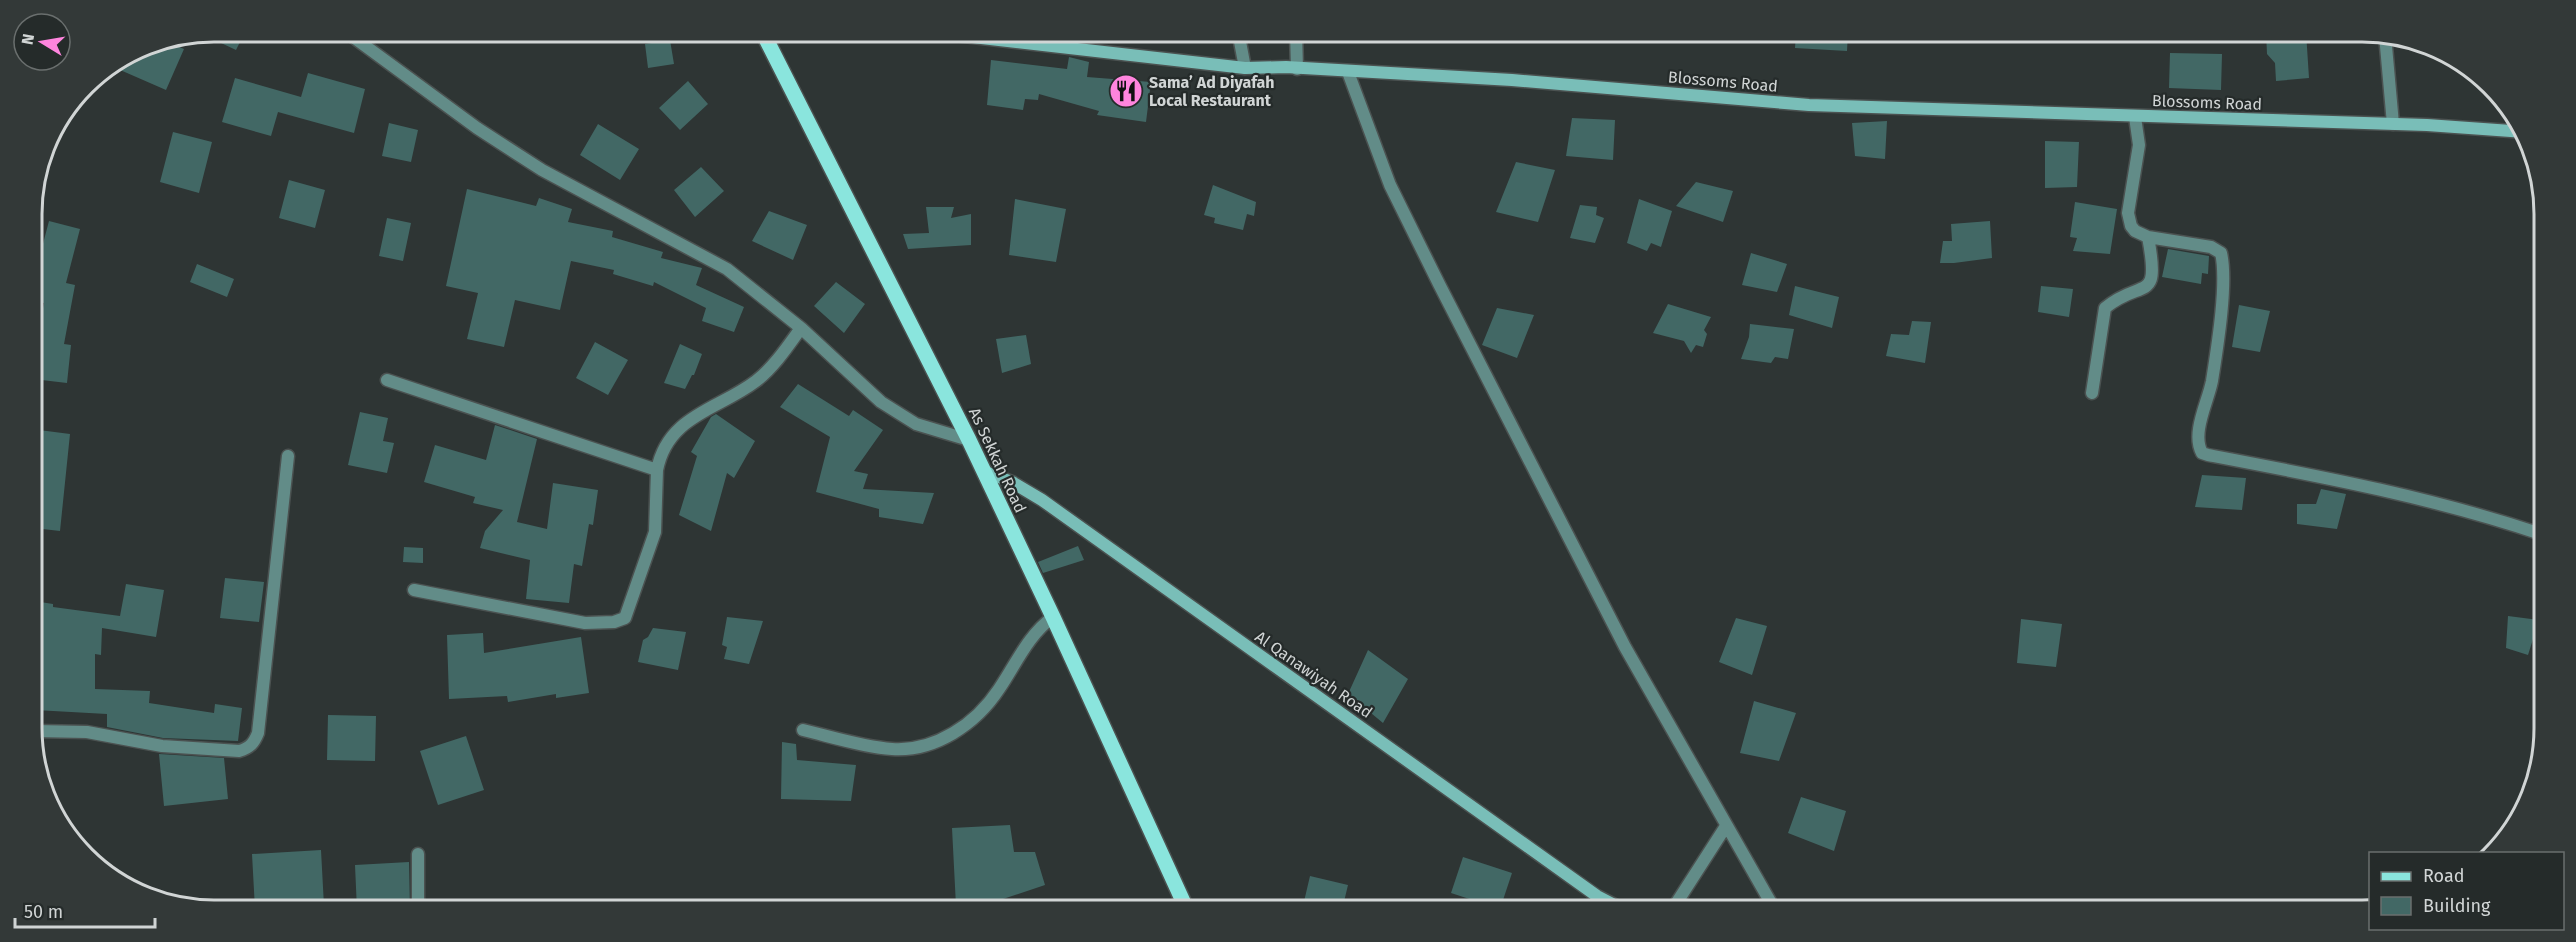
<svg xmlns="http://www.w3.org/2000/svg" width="2576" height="942" font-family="'Fira Sans',sans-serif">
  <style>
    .building { fill: #426865 }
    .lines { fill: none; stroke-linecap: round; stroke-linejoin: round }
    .street-casing { stroke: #4b5251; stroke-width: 15 }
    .secondary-casing { stroke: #4b5251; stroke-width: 15 }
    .primary-casing { stroke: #4b5251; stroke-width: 18 }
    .street { stroke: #628c88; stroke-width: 12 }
    .secondary { stroke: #79beb8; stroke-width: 12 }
    .primary { stroke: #8ae5dd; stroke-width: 15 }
    .labels { text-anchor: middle; stroke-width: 4.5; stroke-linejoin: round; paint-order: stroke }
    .street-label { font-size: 16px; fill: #d1d5d5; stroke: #252b2a }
    .poi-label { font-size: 16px; font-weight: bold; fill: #d1d5d5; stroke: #252b2a; text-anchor: start }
    .rim { fill: none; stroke: #d1d5d5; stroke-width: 3 }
  </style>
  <rect width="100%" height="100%" fill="#2e3534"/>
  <path class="building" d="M214,32h31l-9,18 -34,-16z
    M1796,32h52l-1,19 -52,-3z
    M2266,32h40l3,46 -33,3 -1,-18 -8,-9z
    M670,40l4,24 -26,4 -3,-24z
    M166,41l18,8 -18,41 -55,-24 33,-21z
    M2170,53l52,1 -1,36 -52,-2z
    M1069,57l20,5 -2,15 64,5 -5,40 -49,-7 2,-4 -60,-17 -1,6 -13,-1 -2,11 -36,-5 4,-45 76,9z
    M308,73l57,16 -11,44 -76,-21 -7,24 -49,-14 13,-44 66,19z
    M688,81l20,23 -28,26 -21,-22z
    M1572,118l43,2 -2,40 -47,-4z
    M1887,121l-2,38 -30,-3 -3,-33z
    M389,123l29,7 -7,32 -29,-6z
    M598,124l41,25 -19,31 -40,-25z
    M173,132l39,10 -13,51 -39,-11z
    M2045,141l34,1 -2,45 -32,1z
    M1516,162l39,8 -17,52 -42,-10z
    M701,167l23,24 -29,26 -21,-27z
    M289,180l36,10 -10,38 -36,-10z
    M1696,182l37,9 -10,31 -47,-16z
    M1213,185l43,17 -2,14 -7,-2 -4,16 -29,-7 1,-5 -11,-3z
    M467,189l69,17 3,-8 33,11 -4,13 45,9 -1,6 51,15 -2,6 41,10 -6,17 48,22 -10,25 -32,-11 4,-13 -52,-26 -1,4 -40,-12 1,-4 -43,-9 -11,49 -45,-10 -11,47 -37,-8 11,-46 -32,-7z
    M1015,199l51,10 -10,53 -47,-7z
    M1639,199l33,12 -11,36 -10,-4 -4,8 -20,-8z
    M2075,202l42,7 -7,45 -37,-3 4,-13 -7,-1z
    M1580,205l17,2 -1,8 8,3 -9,25 -25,-5z
    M926,207h28l-3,11 20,-4v31l-63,4 -5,-15 26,-1z
    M769,211l38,14 -14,35 -41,-19z
    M387,218l24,5 -8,38 -24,-5z
    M49,221l31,8 -14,54 9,2 -11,59 7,1 -4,38 -34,-4v-38h4l7,-38 -11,-1 7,-47z
    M1990,221l2,37 -38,5h-14l3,-22h9l-1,-17z
    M2168,249l41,7 -1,18 -6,-1 -1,11 -39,-7z
    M1751,253l36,11 -10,28 -35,-7z
    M197,264l37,15 -7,18 -37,-15z
    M836,282l29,22 -21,29 -30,-27z
    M1795,286l44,11 -7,31 -43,-13z
    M2041,286l32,3 -4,28 -31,-5z
    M1668,304l43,13 -7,13 3,4 -4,13 -7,-2 -5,8 -7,-12 -31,-8z
    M2239,305l31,6 -10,41 -28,-5z
    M1497,308l37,7 -17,43 -35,-13z
    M1912,321l19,1 -6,41 -39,-7 5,-22 18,1z
    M1750,324l44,5 -6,30 -13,-2 -4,6 -30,-4 8,-22z
    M1026,335l5,29 -29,9 -6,-34z
    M595,342l33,18 -20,35 -32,-17z
    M680,344l22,10 -8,21h-2l-7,14 -21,-6z
    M798,384l51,32 4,-6 30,20 -29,41 14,3 -5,15 71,4 -11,31 -44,-7v-8l-63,-17 14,-55 -50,-30z
    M360,412l28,6 -5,23 11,2 -7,30 -39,-8z
    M716,414l39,27 -21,37 -7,-5 -16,58 -32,-16 18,-59 -6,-4 20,-35z
    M495,425l42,14 -20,83 30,7 6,-46 45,7 -5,35 -4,-1 -7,42 -8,-2 -5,39 -43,-4 4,-39 -50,-12 5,-17 18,-21 -30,-7 2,-6 -51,-15 11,-37 51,15z
    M39,430l31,4 -10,97 -26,-3 -1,-44z
    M2202,475l44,3 -4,32 -47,-3z
    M2321,489l25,5 -9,35 -40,-5v-20h19z
    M1078,546l6,14 -41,13 -5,-11z
    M404,547l19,1v15l-20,-1z
    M225,578l39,4 -5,40 -39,-4z
    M126,584l38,6 -8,47 -54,-9 -1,27 -6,-1v35l55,2 -1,12 65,10 1,-9 27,4 -4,33 -75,-3 -56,-11v-13l-72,-4 -1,-109 19,3v3l67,9z
    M2508,616l31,4 -11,35 -22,-7z
    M727,617l36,4 -14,43 -25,-5 3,-12 -5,-2z
    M1736,618l31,8 -15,49 -33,-13z
    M2021,619l41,5 -6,43 -39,-4z
    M653,628l33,4 -8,38 -40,-8 5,-22 5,-3z
    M483,633l1,20 97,-16 8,56 -33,5v-4l-48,8 -1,-6 -58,3 -2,-64z
    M1368,650l40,29 -25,44 -35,-29z
    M1754,701l42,12 -17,48 -39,-8z
    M328,715l48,1 -1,45 -48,-1z
    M466,736l18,54 -46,15 -18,-54z
    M782,742l14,2 1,16 59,5 -5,36 -70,-2z
    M159,754l65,4 4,41 -64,7z
    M1801,797l45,14 -12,40 -46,-18z
    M1010,825l4,27h21l10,33 -48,16 -41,5 -4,-78z
    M321,850l3,56 -69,3 -3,-55z
    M1463,857l49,16 -12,36 -49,-16z
    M409,862l1,48h-53l-2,-45z
    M1310,876l38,9 -6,25h-40z"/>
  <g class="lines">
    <g class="street-casing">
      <path id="street" d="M345,31l132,97 65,42 185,99 74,59 80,74 35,22 53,16
        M1238,31l7,37
        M1296,31l1,38
        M2385,35l8,89
        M1348,72l42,113 49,99 186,363 150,263
        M2148,237l63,10 10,6c7,30 -4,96 -9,128 -4,21 -21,52 -10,72l6,2c116,22 223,42 336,80
        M387,380l270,90c11,-55 61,-60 99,-89 18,-14 32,-35 45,-53
        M2092,393l13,-85c37,-31 56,-2 43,-71l-13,-6 -4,-5 -3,-13 11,-68 -4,-28
        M414,590l171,33 29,-1 11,-4 30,-86 2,-62
        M803,730c29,7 60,17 89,19 43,3 84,-25 107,-60 17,-25 29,-54 54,-72
        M35,731l52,1 75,14 77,5c11,-3 15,-8 19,-18l30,-277
        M418,854v56
        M1672,910l54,-84"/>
    </g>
    <g class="secondary-casing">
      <path id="secondary" d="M920,31l325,37 41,-1 226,13 297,25 618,20 98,7
        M983,471l29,11 30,18 555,396 27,14"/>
    </g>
    <g class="primary-casing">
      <path id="primary" d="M762,31l207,409 84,177 134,293"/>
    </g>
    <use href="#street" class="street"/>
    <use href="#secondary" class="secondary"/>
    <use href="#primary" class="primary"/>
  </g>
  <defs>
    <g id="restaurant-disc" transform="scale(1.725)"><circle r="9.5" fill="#ff85de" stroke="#252b2a"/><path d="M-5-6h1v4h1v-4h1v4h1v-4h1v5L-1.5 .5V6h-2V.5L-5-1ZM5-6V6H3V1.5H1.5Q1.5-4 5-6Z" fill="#111"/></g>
  </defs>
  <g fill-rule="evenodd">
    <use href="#restaurant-disc" x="1126" y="91"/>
  </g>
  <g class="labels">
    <g class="street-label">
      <text transform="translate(1723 81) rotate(5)" y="6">Blossoms Road</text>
      <text transform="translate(2207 102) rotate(2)" y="6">Blossoms Road</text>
      <text transform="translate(998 460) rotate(65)" y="6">As Sekkah Road</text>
      <text transform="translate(1314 674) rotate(35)" y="6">Al Qanawiyah Road</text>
    </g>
    <g class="poi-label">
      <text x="1149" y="88">Sama’ Ad Diyafah<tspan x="1149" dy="18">Local Restaurant</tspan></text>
    </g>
  </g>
  <path d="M0 0H2576V942H0ZM214 42H2362A172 172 0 0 1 2534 214V728A172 172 0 0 1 2362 900H214A172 172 0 0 1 42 728V214A172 172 0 0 1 214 42Z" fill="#333938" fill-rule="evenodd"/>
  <path class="rim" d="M214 42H2362A172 172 0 0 1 2534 214V728A172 172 0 0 1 2362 900H214A172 172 0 0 1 42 728V214A172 172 0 0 1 214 42Z"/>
  <rect x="2369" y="852" width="195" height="78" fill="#252b2a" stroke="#6a6f6e" stroke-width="1.5"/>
  <rect x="2381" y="872" width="30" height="9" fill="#8ae5dd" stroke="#6a6f6e" stroke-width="1.5"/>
  <text x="2423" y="882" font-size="18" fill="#d1d5d5">Road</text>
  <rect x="2381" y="897" width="30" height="18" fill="#426865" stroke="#6a6f6e" stroke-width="1.5"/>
  <text x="2423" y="912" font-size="18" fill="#d1d5d5">Building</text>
  <g transform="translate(42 42) rotate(281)"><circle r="28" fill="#252b2a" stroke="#6a6f6e" stroke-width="1.5"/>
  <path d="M0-4.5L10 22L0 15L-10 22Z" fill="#ff85de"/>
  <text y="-9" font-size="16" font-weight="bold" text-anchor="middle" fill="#d1d5d5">N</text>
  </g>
  <path d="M15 918v9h140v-9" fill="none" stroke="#d1d5d5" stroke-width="3"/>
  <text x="24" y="918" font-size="18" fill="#d1d5d5" stroke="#252b2a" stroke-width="4.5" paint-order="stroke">50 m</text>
</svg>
